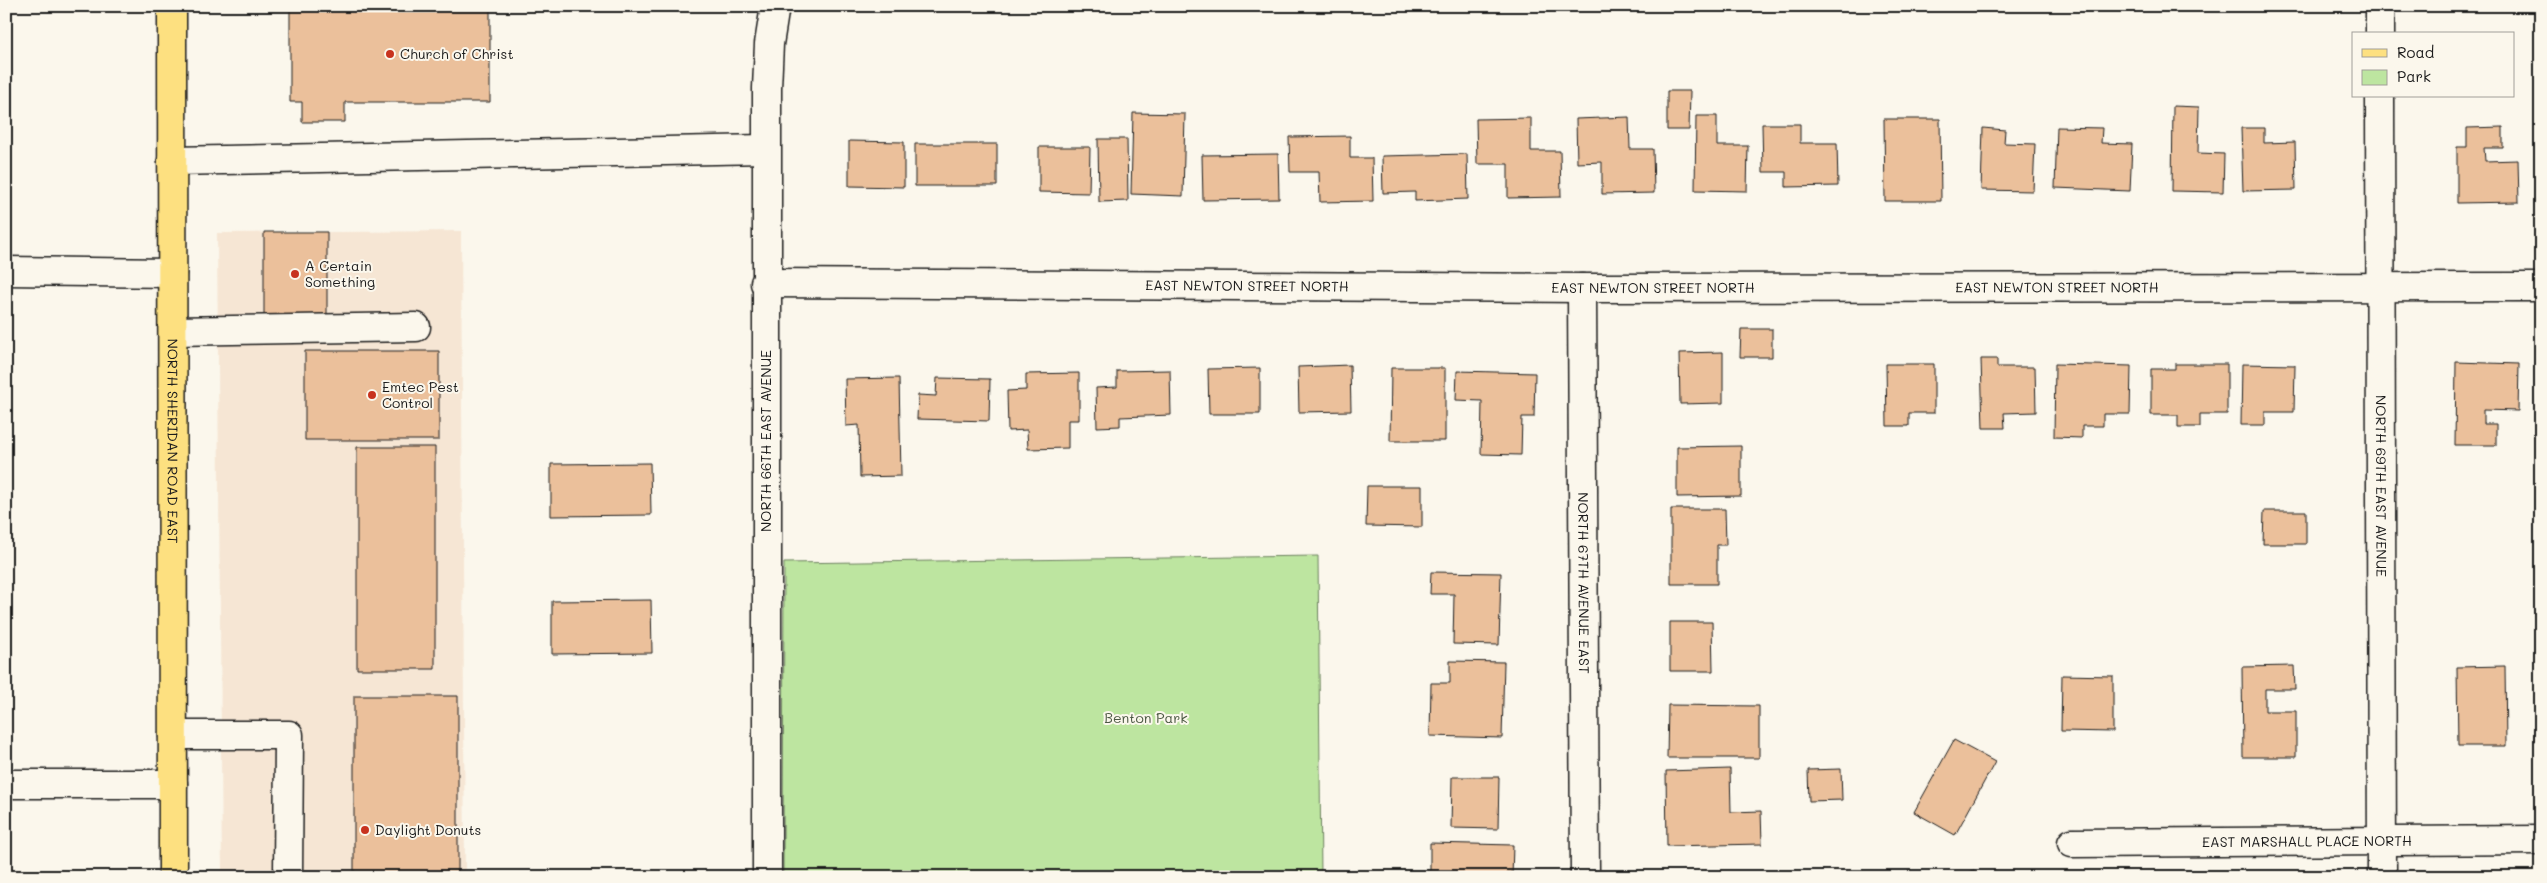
<svg xmlns="http://www.w3.org/2000/svg" width="2547" height="883" font-family="Mali,sans-serif">
  <style>
    .built { fill: #f6e6d4 }
    .green { fill: #bde5a0; stroke: #6c805e }
    .building { fill: #ebc09b; stroke: #1c1c1c }
    .lines { fill: none; stroke-linecap: round; stroke-linejoin: round }
    .minor-casing { stroke: #1c1c1c; stroke-width: 31 }
    .major-casing { stroke: #1c1c1c; stroke-width: 31 }
    .minor { stroke: #fbf7ec; stroke-width: 28 }
    .major { stroke: #fde080; stroke-width: 28 }
    .poi-dot { fill: #c8321e; stroke: #fbf7ec; stroke-width: 2 }
    .labels { text-anchor: middle; stroke-width: 4; stroke-linejoin: round; paint-order: stroke }
    .poi-label { font-size: 14px; fill: #1c1c1c; stroke: #fbf7ec; text-anchor: start }
    .street-label { font-size: 14px; fill: #1c1c1c; stroke: #fbf7ec }
    .park-label { font-size: 14px; fill: #4c5844; stroke: #fbf7ec }
  </style>
  <rect width="100%" height="100%" fill="#fbf7ec"/>
  <filter id="ink" filterUnits="userSpaceOnUse"><feTurbulence type="fractalNoise" baseFrequency=".02" numOctaves="2"/><feDisplacementMap in="SourceGraphic" scale="10" xChannelSelector="R" yChannelSelector="G"/><feConvolveMatrix kernelMatrix="1 2 1 2 8 2 1 2 1" color-interpolation-filters="sRGB"/></filter>
  <g filter="url(#ink)">
    <path class="built" d="M461,231l4,646h-243l-5,-644z"/>
    <path class="green" d="M1318,556l3,321h-538l1,-314z"/>
    <path class="building" d="M290,6h200v96h-145v20h-43v-20h-12z
      M1667,91h23l-1,39h-22z
      M2173,106l26,1 -1,46 26,1 -1,38 -51,-1z
      M1133,113l52,1 -2,82 -52,-2z
      M1696,116h21v30h31l-1,45 -52,-1z
      M1629,117l1,32h23l1,44 -52,1v-32l-25,1 -1,-44z
      M1531,118v33h29l1,46 -53,1v-34h-31l-1,-45z
      M1884,119h56l1,82h-56z
      M2539,122h2v46h-3z
      M1762,124h38v19h37l1,43 -52,1v-15h-23z
      M2057,127l45,1 -1,15 31,1 -2,47 -75,-3z
      M2503,127v21h-19l1,13 33,-1 1,42 -62,1v-56h10v-19z
      M1983,128l22,2 -1,13 31,1 -2,47 -52,-1z
      M2241,128h23v15l31,-1 1,48 -53,1z
      M1350,136v22h22l1,43 -53,1 -1,-30h-29l-1,-35z
      M1098,139h29l1,62 -29,1z
      M849,141l55,1v45l-55,-1z
      M915,144h82v42h-82z
      M1039,147h51l-1,46 -50,-1z
      M1278,154l1,45 -76,1 -1,-45z
      M1467,154l1,45 -53,2v-9l-32,1 -1,-37z
      M264,232h63v84h-63z
      M1741,329h31v28h-32z
      M305,351h134v89h-134z
      M1723,352v51l-43,1 -1,-51z
      M1981,359h16v8h38l1,45 -32,1 1,15h-22z
      M2456,362l63,2 -1,47 -35,-1v14h13v21h-41z
      M1886,364h48v49h-25v13h-22z
      M2055,364l76,2 -1,48h-27v12h-21v12l-28,-1z
      M2175,364h52v50h-27v13h-22v-12h-27v-46h24z
      M2242,364l53,1 -1,47h-29v13h-24z
      M1350,365l1,46 -52,1 -1,-45z
      M2538,365h3v46h-4z
      M1260,368v46h-51l-1,-45z
      M1391,368h54v73h-55z
      M1170,370l1,45 -51,2v9l-23,1 -1,-39 21,-1v-16z
      M1457,371l78,2 -1,44h-12l-1,38 -40,-1 1,-53 -26,-1z
      M1079,373v47h-11v28l-40,1 -1,-19 -19,1 -1,-40 19,-1v-16z
      M899,378l2,98 -41,1 -1,-52 -13,1 -1,-47z
      M937,378l53,1 -1,42 -72,-2 1,-24 18,1z
      M1741,446v50l-64,1v-50z
      M357,447h78v222h-78z
      M650,463l1,52 -100,1v-52z
      M1367,486h55v41l-56,-1z
      M1671,509h54l1,36h-9v39h-46z
      M2264,511h42v33h-43z
      M1431,572l70,1 -2,72 -46,-1 1,-50h-24z
      M651,600l1,53 -100,1v-53z
      M1670,622h42l1,49h-43z
      M1450,661l54,1 -2,76 -72,-2 1,-53h19z
      M2294,666l1,23h-30v22h31v46h-53l-1,-90z
      M2505,666l1,80h-48l-1,-79z
      M2062,675l51,1v56l-52,-1z
      M354,696h104v181h-104z
      M2536,698h5v43h-6z
      M1668,705l91,1v52h-92z
      M1954,740l41,22 -40,73 -41,-23z
      M1730,769l1,43 30,-1 1,33 -95,2 -1,-75z
      M1841,769l1,31 -33,1 -1,-31z
      M1452,777h47l-1,52 -47,-1z
      M1430,843l83,2 -1,32h-82z
      M1974,870l3,7h-18z"/>
    <g class="lines">
      <g class="minor-casing">
        <g id="minor">
          <path d="M2380,6v28"/>
          <path id="s1" d="M2380,96l2,781"/>
          <path d="M172,161l594,-12"/>
          <path d="M6,271l166,2"/>
          <path id="s2" d="M765,283l817,5 959,-1"/>
          <path id="s3" d="M1582,288l3,589"/>
          <path d="M173,331l243,-4"/>
          <path d="M173,735h116l-1,142"/>
          <path d="M6,784h167"/>
          <path id="s4" d="M2072,843l469,-3"/>
          <path d="M767,877v-789l2,-44 6,-38"/>
        </g>
      </g>
      <g class="major-casing">
        <g id="major">
          <path id="s5" d="M172,6l1,871"/>
        </g>
      </g>
      <use href="#minor" class="minor"/>
      <use href="#major" class="major"/>
    </g>
  </g>
  <g class="poi-dot">
    <circle cx="390" cy="54" r="5"/>
    <circle cx="295" cy="274" r="5"/>
    <circle cx="372" cy="395" r="5"/>
    <circle cx="365" cy="830" r="5"/>
  </g>
  <g class="labels">
    <g class="poi-label">
      <text x="400" y="59">Church of Christ</text>
      <text x="305" y="271">A Certain<tspan x="305" dy="16">Something</tspan></text>
      <text x="382" y="392">Emtec Pest<tspan x="382" dy="16">Control</tspan></text>
      <text x="375" y="835">Daylight Donuts</text>
    </g>
    <g class="street-label">
      <text dy="5" stroke="none"><textPath href="#s2" startOffset="482">EAST NEWTON STREET NORTH</textPath></text>
      <text dy="5" stroke="none"><textPath href="#s2" startOffset="1292">EAST NEWTON STREET NORTH</textPath></text>
      <text dy="5" stroke="none"><textPath href="#s2" startOffset="888">EAST NEWTON STREET NORTH</textPath></text>
      <text dy="5" stroke="none"><textPath href="#s5" startOffset="435">NORTH SHERIDAN ROAD EAST</textPath></text>
      <text transform="translate(766 441) rotate(-90)" y="5">NORTH 66TH EAST AVENUE</text>
      <text dy="5" stroke="none"><textPath href="#s1" startOffset="390">NORTH 69TH EAST AVENUE</textPath></text>
      <text dy="5" stroke="none"><textPath href="#s3" startOffset="295">NORTH 67TH AVENUE EAST</textPath></text>
      <text dy="5" stroke="none"><textPath href="#s4" startOffset="235">EAST MARSHALL PLACE NORTH</textPath></text>
    </g>
    <g class="park-label">
      <text x="1146" y="723">Benton Park</text>
    </g>
  </g>
  <rect width="2547" height="883" fill="none" stroke="#fbf7ec" stroke-width="25"/>
  <rect x="12" y="12" width="2522" height="858" fill="none" stroke="#1c1c1c" stroke-width="2" filter="url(#ink)"/>
  <rect x="2352" y="32" width="162" height="65" fill="#fbf7ec" stroke="#a29f99"/>
  <rect x="2362" y="49" width="25" height="8" fill="#fde080" stroke="#a29f99"/>
  <text x="2397" y="58" font-size="15" fill="#1c1c1c">Road</text>
  <rect x="2362" y="70" width="25" height="15" fill="#bde5a0" stroke="#a29f99"/>
  <text x="2397" y="82" font-size="15" fill="#1c1c1c">Park</text>
</svg>
